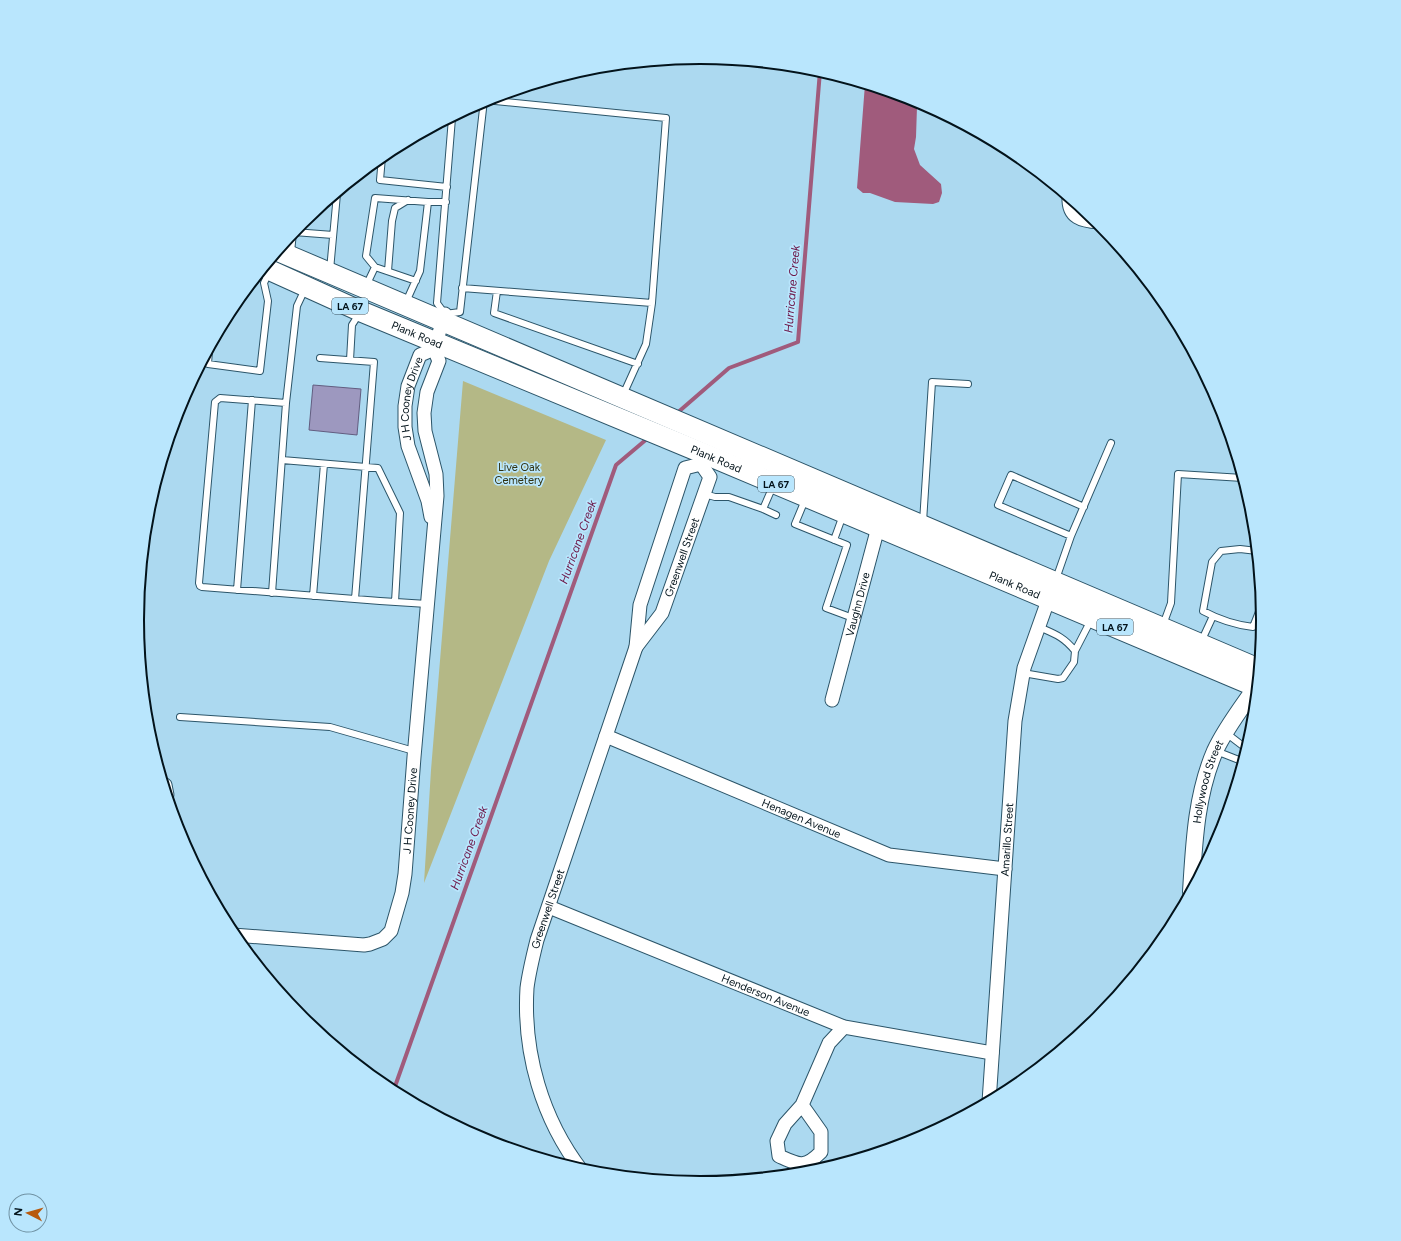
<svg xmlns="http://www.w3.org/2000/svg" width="1401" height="1241" font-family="Figtree,sans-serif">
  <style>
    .green { fill: #b4b886 }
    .water { fill: #a05b7c }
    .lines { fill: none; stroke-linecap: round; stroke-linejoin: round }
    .stream { stroke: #a05b7c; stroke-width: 4 }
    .building { fill: #9d98bf; stroke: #625d80 }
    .service-casing { stroke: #2c5569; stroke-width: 8 }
    .minor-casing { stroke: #2c5569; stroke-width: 15 }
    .tertiary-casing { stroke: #2c5569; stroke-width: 18 }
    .primary-casing { stroke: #2c5569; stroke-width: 22 }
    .service { stroke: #fff; stroke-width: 6 }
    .minor { stroke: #fff; stroke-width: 13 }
    .tertiary { stroke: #fff; stroke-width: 16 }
    .primary { stroke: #fff; stroke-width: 20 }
    .labels { text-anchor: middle; stroke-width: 3.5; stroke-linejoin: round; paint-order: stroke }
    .shield { fill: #b9e6fd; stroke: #3a525f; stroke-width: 1 }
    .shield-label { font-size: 10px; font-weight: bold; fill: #03131b }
    .street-label { font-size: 11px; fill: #03131b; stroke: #b9e6fd }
    .park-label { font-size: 11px; fill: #303110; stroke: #b9e6fd }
    .water-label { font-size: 12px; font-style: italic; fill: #6d1748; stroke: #b9e6fd }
    .rim { fill: none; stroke: #03131b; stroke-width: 2 }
  </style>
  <rect width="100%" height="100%" fill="#acd9f0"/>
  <path class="green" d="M463,381l143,59 -57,121 -125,322 7,-113z"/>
  <path class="water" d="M865,84l54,18 -2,5 -1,30 -2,12 6,16 21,19 1,9 -3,9 -6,2 -38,-2 -25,-9h-7l-6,-5z"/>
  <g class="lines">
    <path class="stream" d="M676,414l53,-46 69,-26 22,-271
      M393,1092l223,-627 32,-27"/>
  </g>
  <path class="building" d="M313,385l48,4 -4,46 -48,-5z"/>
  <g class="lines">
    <g class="service-casing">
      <path id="service" d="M485,100l181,18 -14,185
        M452,118l-15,185 8,11 15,-2 24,-212
        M382,157l-2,23 67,7
        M294,232l39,3
        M291,252l2,-19
        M375,267l-9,-11 9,-58 53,4
        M330,270l7,-76
        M388,271l4,-50 3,-13 13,-8
        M366,286l9,-19 41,14
        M462,288l190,15 -6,41 -23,51
        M305,289l-8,17 -11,97 -66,-5 -5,4 -16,181 1,3 2,1 178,14 47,3
        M497,291l-3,22 144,51
        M406,302l14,-31 8,-69h18
        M209,351l-1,13 52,7 8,-70 -4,-18 5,-11
        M320,358l54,4 -19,237
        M350,360l2,-35 7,-11
        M282,460l96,8 22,45 -5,89
        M704,494l11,3h14l34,12 10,-23
        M805,500l-10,24 52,21 -21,63 27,10
        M763,509l13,6
        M923,522l9,-140 36,2
        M1071,536l-73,-31 13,-30 73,32
        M834,540l9,-25
        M1257,551l-17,-2 -19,2 -9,11 -9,49c15,8 33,14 50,16l9,-23
        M1056,579l15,-43 40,-93
        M237,590l15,-190
        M272,593l14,-190
        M313,596l11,-132
        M1163,625l8,-22 7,-129 65,4
        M1201,642l12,-26
        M1075,651l16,-31
        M1023,673l35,6 5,-1 11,-16 1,-11c-11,-14 -20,-17 -36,-24
        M180,717l150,10 84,24
        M1226,733l17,13 4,6
        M1216,751l28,11"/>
    </g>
    <g class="minor-casing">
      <g id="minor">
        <path d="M1069,197c-1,21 13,24 30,25"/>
        <path id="s1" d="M431,517l-3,-16 -20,-55 -3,-19v-21l3,-20 12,-31 14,-6"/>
        <path id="s2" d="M636,647l26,-34 48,-136 -9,-13"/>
        <path id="s3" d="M832,700l48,-180"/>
        <path id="s4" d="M606,736l283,119 116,14"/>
        <path d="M165,785l2,10"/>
        <path id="s5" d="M549,907l295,120 148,26"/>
        <path id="s6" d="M233,935l131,10 6,-1 13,-5 8,-8 11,-38 3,-19 9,-117 23,-261 -1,-22 -11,-43 -1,-18 3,-21 12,-31 -5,-12 11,-35"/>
        <path id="s7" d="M989,1102l26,-381 9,-53 27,-76"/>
        <path d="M802,1105l19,27v20c-17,17 -22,13 -42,4l-2,-15 8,-17 17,-19 27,-62 15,-16"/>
        <path id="s8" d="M582,1171c-40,-52 -59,-118 -55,-183 2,-16 6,-32 10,-48l99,-293 4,-42 45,-137 16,-4"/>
      </g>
    </g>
    <g class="tertiary-casing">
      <g id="tertiary">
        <path id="s9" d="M1191,892c3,-48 5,-97 24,-141 11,-24 28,-45 43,-67"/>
      </g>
    </g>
    <g class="primary-casing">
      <g id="primary">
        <path d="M278,251l981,418"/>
        <path id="s10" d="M265,268l95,43 345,143 552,233"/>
      </g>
    </g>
    <use href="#service" class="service"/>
    <use href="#minor" class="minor"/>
    <use href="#tertiary" class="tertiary"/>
    <use href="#primary" class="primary"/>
  </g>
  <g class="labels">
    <g class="shield">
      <rect x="332" y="298" width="36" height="16" rx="3"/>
      <rect x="758" y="476" width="36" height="16" rx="3"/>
      <rect x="1097" y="619" width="36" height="16" rx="3"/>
    </g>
    <g class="shield-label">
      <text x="350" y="310">LA 67</text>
      <text x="776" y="488">LA 67</text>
      <text x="1115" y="631">LA 67</text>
    </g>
    <g class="street-label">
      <text dy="4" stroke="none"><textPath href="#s10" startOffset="166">Plank Road</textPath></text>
      <text dy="4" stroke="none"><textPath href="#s1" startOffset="123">J H Cooney Drive</textPath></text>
      <text dy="4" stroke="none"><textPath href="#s10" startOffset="490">Plank Road</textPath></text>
      <text dy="4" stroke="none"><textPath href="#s2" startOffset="102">Greenwell Street</textPath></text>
      <text dy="4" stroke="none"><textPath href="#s10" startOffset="814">Plank Road</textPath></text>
      <text dy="4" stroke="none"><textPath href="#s3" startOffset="99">Vaughn Drive</textPath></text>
      <text dy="4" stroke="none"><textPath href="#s9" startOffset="112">Hollywood Street</textPath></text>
      <text dy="4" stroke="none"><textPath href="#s6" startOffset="285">J H Cooney Drive</textPath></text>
      <text dy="4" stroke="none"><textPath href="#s4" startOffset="212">Henagen Avenue</textPath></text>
      <text dy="4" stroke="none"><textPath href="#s7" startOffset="263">Amarillo Street</textPath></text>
      <text dy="4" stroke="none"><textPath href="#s8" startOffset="277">Greenwell Street</textPath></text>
      <text dy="4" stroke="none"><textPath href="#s5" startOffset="234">Henderson Avenue</textPath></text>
    </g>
    <g class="park-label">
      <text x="519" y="471">Live Oak<tspan x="519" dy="13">Cemetery</tspan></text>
    </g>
    <g class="water-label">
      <text transform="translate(792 289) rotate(-85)" y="4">Hurricane Creek</text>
      <text transform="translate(578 542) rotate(-70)" y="4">Hurricane Creek</text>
      <text transform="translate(469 848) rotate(-70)" y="4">Hurricane Creek</text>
    </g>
  </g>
  <path d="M0 0H1401V1241H0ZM144 620a556 556 0 1 1 1112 0a556 556 0 1 1-1112 0Z" fill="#b9e6fd" fill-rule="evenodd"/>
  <path class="rim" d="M144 620a556 556 0 1 1 1112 0a556 556 0 1 1-1112 0Z"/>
  <g transform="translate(28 1213) rotate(276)"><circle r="19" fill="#b9e6fd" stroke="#7092a3"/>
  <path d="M0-3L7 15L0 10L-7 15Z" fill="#b85a0e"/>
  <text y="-6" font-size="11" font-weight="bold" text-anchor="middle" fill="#03131b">N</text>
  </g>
</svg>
